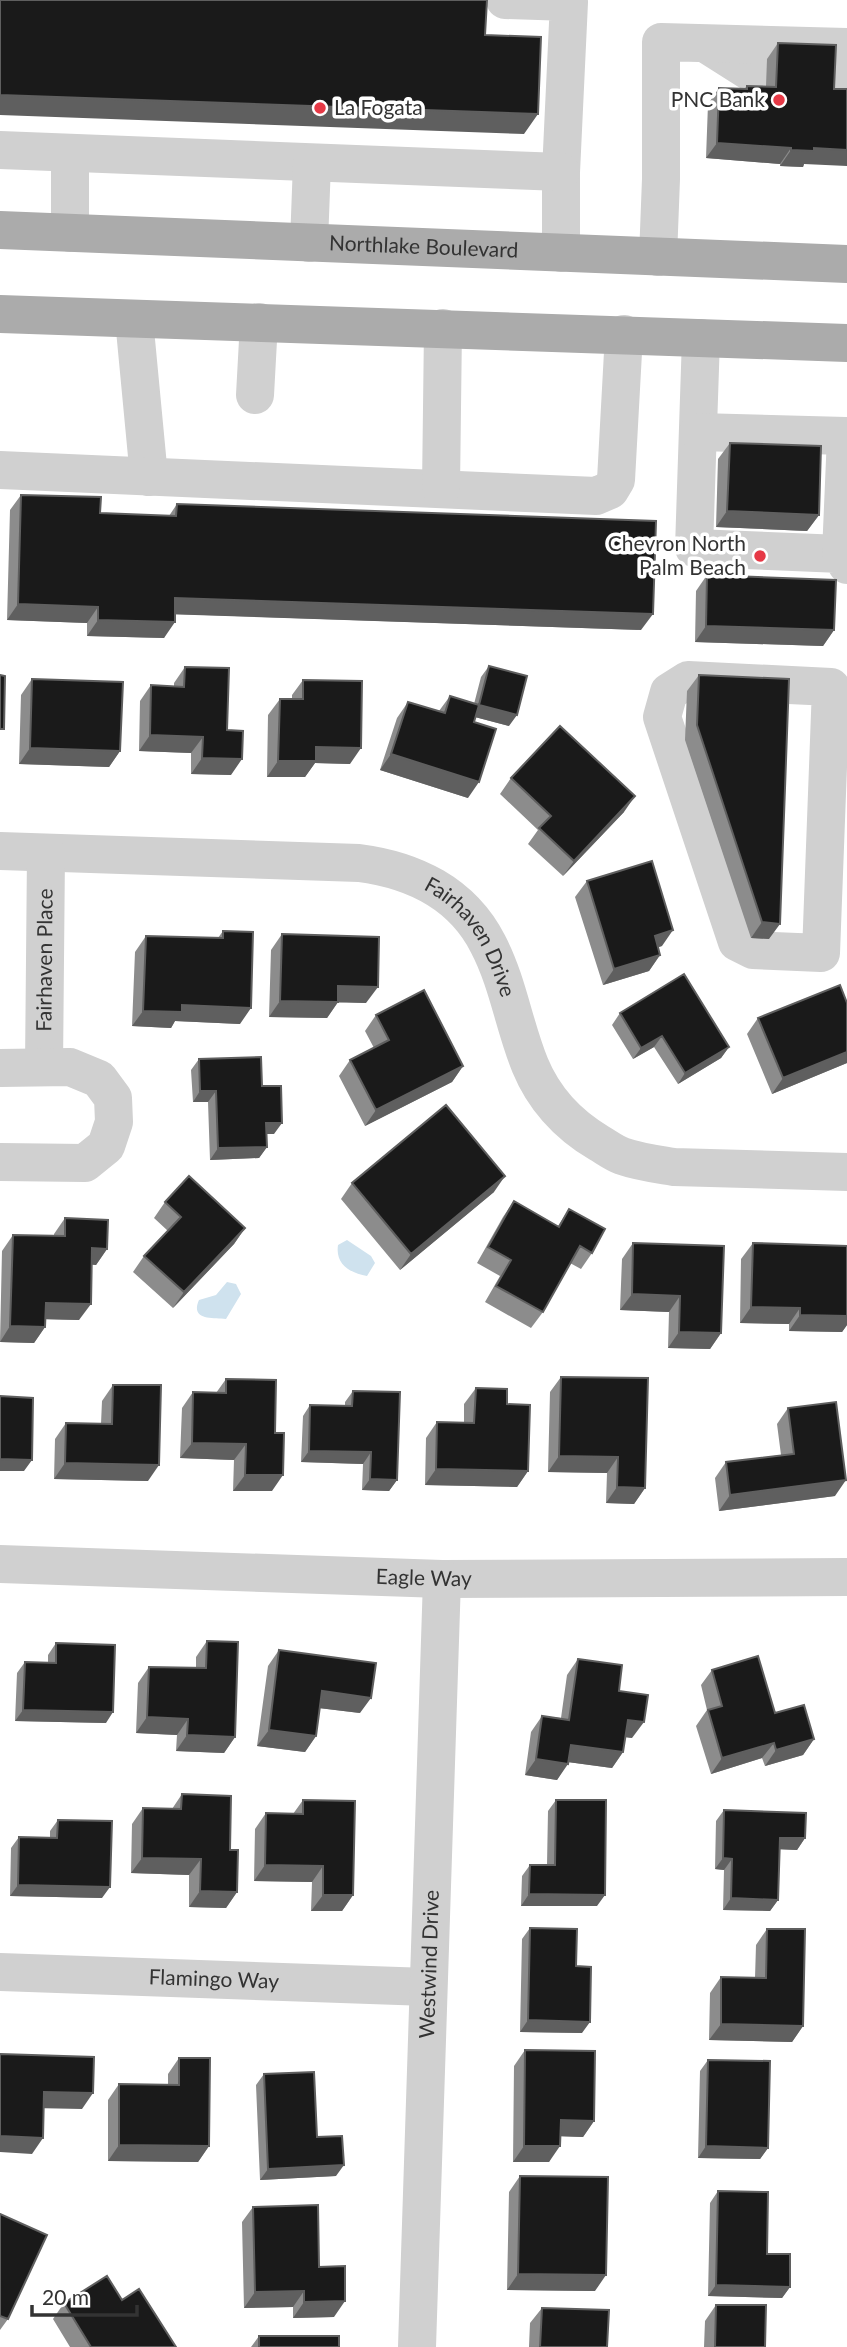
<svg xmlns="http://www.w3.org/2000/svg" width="847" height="2347" font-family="Lato,sans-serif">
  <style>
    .water { fill: #cfe2ee }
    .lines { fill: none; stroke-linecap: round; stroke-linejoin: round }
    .minor { stroke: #d0d0d0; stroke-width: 38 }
    .major { stroke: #ababab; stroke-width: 38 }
    .wall { fill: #8c8c8c }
    .shaded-wall { fill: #5f5f5f }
    .building { fill: #1a1a1a; stroke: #5f5f5f; stroke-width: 2 }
    .poi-dot { fill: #e63946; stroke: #fff; stroke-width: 2.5 }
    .labels { text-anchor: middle; stroke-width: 7; stroke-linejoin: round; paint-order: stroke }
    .poi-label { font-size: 21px; fill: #333; stroke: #fff; text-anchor: end }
    .street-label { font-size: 21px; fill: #333; stroke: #fff }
  </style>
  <rect width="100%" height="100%" fill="#fff"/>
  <path class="water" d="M347,1240l24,16 4,7 -8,13c-16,-3 -32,-11 -29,-31z
    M227,1282l9,2 5,10 -15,25c-14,-1 -36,1 -27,-19l17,-5z"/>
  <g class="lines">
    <g class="minor">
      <path d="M505,0l64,2 -8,170v81"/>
      <path d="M706,44l60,38"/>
      <path d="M824,84l23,-10"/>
      <path d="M0,150l561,22"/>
      <path d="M70,153v80"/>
      <path d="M309,243l3,-80"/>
      <path d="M658,257l3,-78v-137l186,5"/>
      <path d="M134,319l15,158"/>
      <path d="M701,338l-7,210 147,6 6,11"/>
      <path d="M255,395l4,-73"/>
      <path d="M698,432l148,4 -5,118"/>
      <path d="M0,470l596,26 14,-6 6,-10 8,-146"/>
      <path d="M441,488l2,-160"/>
      <path d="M688,680l143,7 -10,266 -68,-3 -16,-8 -75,-225 7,-25z"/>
      <path id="s1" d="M0,851l359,12c54,7 103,30 129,81 20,38 26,82 42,121 14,34 37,59 69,78 7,4 15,10 23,13 17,6 34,8 52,11l173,5"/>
      <path id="s2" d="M44,1067l2,-214"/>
      <path d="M0,1068l70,-1 29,12 14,19 1,24 -8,24 -21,17 -85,-1"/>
      <path id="s3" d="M0,1564l442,15 405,-2"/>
      <path id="s4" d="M0,1972l428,15"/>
      <path id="s5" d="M417,2347l25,-768"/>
    </g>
    <g class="major">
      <path id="s6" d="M0,230l847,34"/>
      <path d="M0,314l847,29"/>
    </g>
  </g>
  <path class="wall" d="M778,43l26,121 -1,3 -23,-1v-2l-74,-6 2,-54 11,-16 25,1 3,-3h19l1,-27z
    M730,443l89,72 -12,16 -91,-4 2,-68z
    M21,495l79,18 69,3 8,-12 464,126 -466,-16 -11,24 -77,-2v-13l-80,-3 3,-110z
    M707,575l127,55 -11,16 -128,-4 1,-51z
    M489,666l20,60 -34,-9 -1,5 -6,76 -88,-28 17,-52 11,-16 31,9 11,-15 24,8 7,-27z
    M185,667l42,63 4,45 -40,-1v-21l-52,-2 1,-50 11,-16 23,1v-3z
    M699,675l70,264 -18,-1 -66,-198 2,-49z
    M32,679l88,72 -11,16 -90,-3 2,-69z
    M303,680l47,84 -35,-1 -10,14h-38l1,-62 12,-16h12v-4z
    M511,778l113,34 -61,64 -35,-32 10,-14 -38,-36z
    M587,881l75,65 -4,1 2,8 -11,16 -46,14 -28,-88z
    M223,931l17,93 -65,-3 -4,7 -39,-2 3,-74 11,-16 72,2z
    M282,934l84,69 -28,-1 -11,16 -58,-1 2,-67z
    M847,1003v60l-75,31 -25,-60 11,-16z
    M620,1013l109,34 -8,11 -43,26 -24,-37 -21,12 -21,-34z
    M376,1015l87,51 -11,16 -87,44 -26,-50 11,-16 24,-12 -9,-17z
    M199,1059l63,27 12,48h-8l1,13 -8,11 -49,2 -2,-58h-15l-2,-32z
    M352,1183l142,9 -94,78 -59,-71z
    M514,1201l44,25 11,-17 23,44 -11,16 -11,-6 -27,49 -12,16 -46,-26 15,-26 -23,-13 26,-46z
    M165,1202l80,26 -11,16 -61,64 -40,-36 11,-16 24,-25 -14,-13z
    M65,1218l42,31 -11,16 -4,-1 -13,56 -33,-1 -1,8 -11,16 -34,-1 2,-91 11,-16 41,1v-2z
    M633,1243l88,90 -11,16 -42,-1 1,-36 -49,-2 2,-51z
    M753,1243l94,3v79l-5,7 -53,-1v-7l-49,-1 1,-64z
    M561,1377l84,111 -11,16 -28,-1 1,-30 -59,-1 2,-80z
    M226,1379l46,112h-39l1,-31 -54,-2 2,-50 11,-16 23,1z
    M113,1385l35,96 -94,-2 1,-40 11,-16 35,1 1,-23z
    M476,1388l31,16 21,67 -11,16 -92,-2 1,-47 11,-16 27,1v-19z
    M353,1391l44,89 -8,11 -27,-1 1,-26 -62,-2 2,-46 7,-11 35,1v-4z
    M788,1408l47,88 -116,15 -4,-33 11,-16 55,-7 -4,-31z
    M207,1641l28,96 -11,16 -48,-2 1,-16 -41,-2 2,-50 11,-16 47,1v-11z
    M56,1643l50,80 -91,-2 2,-48 8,-11 23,1v-8z
    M279,1650l81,63 -41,-5 -3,28 -11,16 -48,-6 11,-80z
    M578,1659l41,32 13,47 -7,-1 -2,15 -11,16 -44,-6 -11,18 -32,-5 6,-43 11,-16 19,2 6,-43z
    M712,1670l102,69 -11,16 -38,11 -3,-8 -51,16 -15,-48 11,-16 -6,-25z
    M182,1794l48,56 7,42 -11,16 -37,-1v-32l-58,-2 1,-49 11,-16 29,1z
    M303,1800l50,95 -11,16h-31l1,-29 -58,-1 1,-52 11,-16 27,1z
    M556,1800l41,106h-76l1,-30 8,-11h17l1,-54z
    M724,1810l81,28 -8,12 -18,-1 -1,51 -8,11 -47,-1 1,-40 -9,-1 1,-48z
    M58,1820l44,78 -92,-2 1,-48 8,-11h31v-6z
    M530,1928l46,38 6,67 -62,-1 2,-93z
    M767,1929l36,97 -11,16 -83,-2 1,-47 11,-16 34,1 1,-33z
    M525,2050l69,71 -11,16 -22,-1 -12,26h-36l1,-96z
    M179,2058l30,88 -11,16 -90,-1v-61l11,-16 49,1v-11z
    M708,2060l60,88 -8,11 -62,-1 2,-87z
    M264,2074l53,63 19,39 -76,4 -4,-95z
    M520,2176l75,115 -88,-1 2,-98z
    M718,2191l49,63 23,33 -8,11 -74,-2 2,-93z
    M253,2207l66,60 15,50 -41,1v-11l-49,1 -2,-86z
    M0,2214l8,105 -8,11z
    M122,2300l54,47h-106l-17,-28 11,-16z
    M716,2305l49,42h-61l1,-26z
    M542,2308l65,39h-78l1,-24z
    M259,2336l80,11h-88z"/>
  <path class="shaded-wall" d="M0,95l538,19 -14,20 -524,-19z
    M717,143l74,5 -11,16 -74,-6z
    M814,148l33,2v16l-43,-2 -1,3 -23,-1 11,-16z
    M727,511l92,4 -12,16 -91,-4z
    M175,598l478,16 -12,16 -477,-16z
    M18,604l80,3 -11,16 -80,-3z
    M98,620l77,2 -11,16 -77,-2z
    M706,626l128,4 -11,16 -128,-4z
    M479,705l38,10 -8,11 -38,-10z
    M150,735l53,2 -12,16 -52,-2z
    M316,747l45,1 -11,16 -35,-1 -10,14h-38l11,-16z
    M30,748l90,3 -11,16 -90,-3z
    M391,754l88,28 -11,16 -88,-28z
    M202,758l40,1 -11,16 -40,-1z
    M635,796l-11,16 -61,64 11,-15z
    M762,922l18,2 -11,15 -18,-1z
    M673,930l-11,16 -19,6 12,-16z
    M660,955l-11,16 -46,14 11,-16z
    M338,986l40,1 -12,16 -39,-1z
    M280,1001l58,1 -11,16 -58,-1z
    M182,1005l69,3 -11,16 -65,-3 -4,7 -39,-2 11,-15z
    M662,1036l-8,11 -21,12 8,-11z
    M729,1047l-8,11 -43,26 7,-11z
    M847,1052v11l-75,31 11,-16z
    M463,1066l-11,16 -87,44 11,-16z
    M200,1091h16l-8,11h-15z
    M266,1123h16l-8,11h-16z
    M267,1147l-8,11 -49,2 8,-12z
    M505,1176l-11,16 -94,78 11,-16z
    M245,1228l-11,16 -61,64 11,-16z
    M92,1248l15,1 -11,16 -15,-1z
    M632,1294l48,2 -11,16 -49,-2z
    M46,1303l45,1 -12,16 -44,-1z
    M751,1307l49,1 -11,16 -49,-1z
    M800,1315l47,1v9l-5,7 -53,-1z
    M10,1326l35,1 -11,16 -34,-1z
    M679,1332l42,1 -11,16 -42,-1z
    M192,1443l54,1 -12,16 -54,-2z
    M309,1451l62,1 -8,12 -62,-2z
    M559,1456l59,1 -11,16 -59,-1z
    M0,1459l32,1 -8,11h-24z
    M65,1463l94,2 -11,16 -94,-2z
    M436,1469l92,2 -11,16 -92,-2z
    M245,1475h38l-11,16h-39z
    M370,1479l27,1 -8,11 -27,-1z
    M846,1480l-11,16 -116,15 11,-16z
    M617,1487l28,1 -11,16 -28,-1z
    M322,1691l49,7 -11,15 -50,-6z
    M23,1710l90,2 -7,11 -91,-2z
    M147,1717l41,2 -11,16 -41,-2z
    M628,1720l16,2 -12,16 -15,-2z
    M269,1730l47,6 -11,16 -48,-6z
    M187,1735l48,2 -11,16 -48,-2z
    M814,1739l-11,16 -38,11 11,-16z
    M774,1743l-12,15 -51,16 11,-16z
    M571,1745l52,7 -11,16 -52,-7z
    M536,1759l32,5 -11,16 -32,-5z
    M780,1838h25l-8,12 -25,-1z
    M142,1858l59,1 -12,16 -58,-2z
    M723,1858l9,1 -8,11 -9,-1z
    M265,1865l58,1 -11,16 -58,-1z
    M18,1885l92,2 -8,11 -92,-2z
    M200,1891l37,1 -11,16 -37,-1z
    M529,1894l76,1 -8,11h-76z
    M323,1895h30l-11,16h-31z
    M731,1898l47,2 -8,11 -47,-1z
    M528,2020l62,2 -8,11 -62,-1z
    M721,2024l82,2 -11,16 -83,-2z
    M44,2092l49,1 -11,16 -49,-1z
    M561,2120l33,1 -11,16 -33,-1z
    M0,2136l43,2 -11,16 -32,-2z
    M119,2145l90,1 -11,16 -90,-1z
    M524,2146h36l-11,16h-36z
    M706,2146l62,2 -8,11 -62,-1z
    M344,2165l-8,11 -76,4 8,-11z
    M518,2274l88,1 -11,16 -88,-1z
    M716,2285l74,2 -8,11 -74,-2z
    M304,2291l-11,16 -49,1 11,-16z
    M345,2301l-11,16 -41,1 11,-16z"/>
  <path class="building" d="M0,0h487l-2,35 56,2 -3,77 -538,-19z
    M778,43l58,2 -2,44h13v61l-33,-2v3l-23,-1v-2l-74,-5 2,-55 28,1v-3l29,1z
    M730,443l91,3 -2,69 -92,-4z
    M21,495l80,2 -1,16 76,3 1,-12 479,17 -3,93 -478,-16v24l-77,-2v-13l-80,-3z
    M707,575l129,5 -2,50 -128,-4z
    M489,666l38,10 -10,39 -38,-10z
    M185,667l44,1 -2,62 16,1 -1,28 -40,-1 1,-21 -53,-2 1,-50 33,2z
    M0,675l5,1 -1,53h-4z
    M699,675l90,4 -9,245 -18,-2 -65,-197z
    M32,679l91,3 -3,69 -90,-3z
    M303,680l59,1 -1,67 -45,-1v14h-38l2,-62h23z
    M450,696l29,9 -5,17 22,7 -17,53 -88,-28 17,-52 37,11z
    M560,726l75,70 -61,65 -35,-33 12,-12 -40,-38z
    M652,861l21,69 -18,6 5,19 -46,14 -27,-88z
    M223,931l30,1 -2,76 -69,-3v7l-39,-1 3,-75 77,2z
    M282,934l97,3 -1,50 -40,-1v16l-58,-1z
    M684,974l45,73 -44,26 -23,-37 -21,12 -21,-35z
    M840,985l7,18v49l-64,26 -25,-60z
    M424,990l39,76 -87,44 -26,-50 39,-20 -13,-25z
    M261,1057l1,29h19l1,37h-16l1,24 -49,1 -2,-57h-16l-1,-32z
    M446,1105l59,71 -94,78 -59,-71z
    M189,1176l56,52 -61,64 -40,-36 37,-39 -16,-15z
    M514,1201l45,26 10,-18 36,20 -13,24 -12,-7 -37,66 -47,-26 15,-26 -23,-13z
    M65,1218l43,2 -1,29 -15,-1 -1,56 -45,-1 -1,24 -35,-1 3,-91 52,1z
    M633,1243l91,3 -3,87 -42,-1 1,-36 -48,-2z
    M753,1243l94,3v70l-47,-1v-7l-49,-1z
    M561,1377l87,1 -3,110 -28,-1 1,-30 -59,-1z
    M226,1379l50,1 -1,53h9l-1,42h-38l1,-31 -54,-1 1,-51 33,1z
    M113,1385h48l-2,80 -94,-2 1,-40 46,1z
    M476,1388l31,1v15l23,1 -2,66 -92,-2 1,-47 37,1z
    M353,1391l47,1 -3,88 -27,-1 1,-27 -62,-1 1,-46 42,1z
    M0,1396l33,2 -1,62 -32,-1z
    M836,1402l10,78 -116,15 -4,-33 68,-8 -6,-46z
    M207,1641l31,1 -3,95 -48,-2 1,-16 -41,-2 2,-50 57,1z
    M56,1643l59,2 -2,67 -90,-2 2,-48 31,1z
    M279,1650l97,13 -5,35 -49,-7 -6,45 -47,-6z
    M758,1656l17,57 29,-8 10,34 -38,11 -2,-7 -52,15 -14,-48 14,-4 -10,-36z
    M578,1659l44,6 -3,26 29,4 -4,27 -16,-2 -5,32 -52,-7 -3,19 -32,-5 6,-43 27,4z
    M182,1794l49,2 -1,54h8l-1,42 -37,-1 1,-32 -59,-1 1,-50 38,1z
    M303,1800l52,1 -2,94h-30v-29l-58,-1 1,-52 37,1z
    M556,1800h50l-1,95 -76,-1 1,-29h25z
    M724,1810l82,3 -1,25h-25l-2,62 -47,-2 1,-39 -9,-1z
    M58,1820l54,1 -2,66 -92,-2 1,-48 38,1z
    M530,1928l47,1 -1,37 15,1 -1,55 -62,-2z
    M767,1929h38l-2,97 -82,-2v-47l45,1z
    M525,2050l70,1 -1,70 -33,-1 -1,26h-36z
    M0,2054l94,3 -1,36 -49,-1 -1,46 -43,-2z
    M179,2058h31l-1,88 -90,-1v-61l60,1z
    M708,2060l62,1 -2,87 -62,-2z
    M314,2072l3,65 25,-1 2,29 -76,4 -4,-95z
    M520,2176l88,1 -2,98 -88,-1z
    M718,2191l50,1 -1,62h23v33l-74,-2z
    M318,2205l1,62 26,-1v35l-41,1v-11l-49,1 -2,-85z
    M0,2214l47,21 -39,84 -8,-3z
    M107,2276l15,24 17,-11 37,58h-85l-27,-44z
    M716,2305h50l-1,42h-50z
    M542,2308l67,2 -2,37h-67z
    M259,2336h80v11h-80z"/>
  <g class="poi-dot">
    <circle cx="779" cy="100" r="7"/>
    <circle cx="320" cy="108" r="7"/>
    <circle cx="760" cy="556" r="7"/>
  </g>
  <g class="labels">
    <g class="poi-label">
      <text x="765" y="107">PNC Bank</text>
      <text x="334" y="115" text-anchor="start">La Fogata</text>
      <text x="746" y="551">Chevron North<tspan x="746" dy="24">Palm Beach</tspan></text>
    </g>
    <g class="street-label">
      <text dy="7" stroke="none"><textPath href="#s6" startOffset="424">Northlake Boulevard</textPath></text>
      <text dy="7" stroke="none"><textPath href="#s1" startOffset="502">Fairhaven Drive</textPath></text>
      <text dy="7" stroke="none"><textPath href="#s2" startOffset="107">Fairhaven Place</textPath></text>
      <text dy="7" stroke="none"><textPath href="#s3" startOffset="424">Eagle Way</textPath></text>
      <text dy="7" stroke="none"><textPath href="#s5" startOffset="383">Westwind Drive</textPath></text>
      <text dy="7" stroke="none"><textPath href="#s4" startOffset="214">Flamingo Way</textPath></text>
    </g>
  </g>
  <path d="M32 2305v10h105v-10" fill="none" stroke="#333333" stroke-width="3.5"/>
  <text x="42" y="2305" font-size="21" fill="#333333" stroke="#ffffff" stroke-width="5" paint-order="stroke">20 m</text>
</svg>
